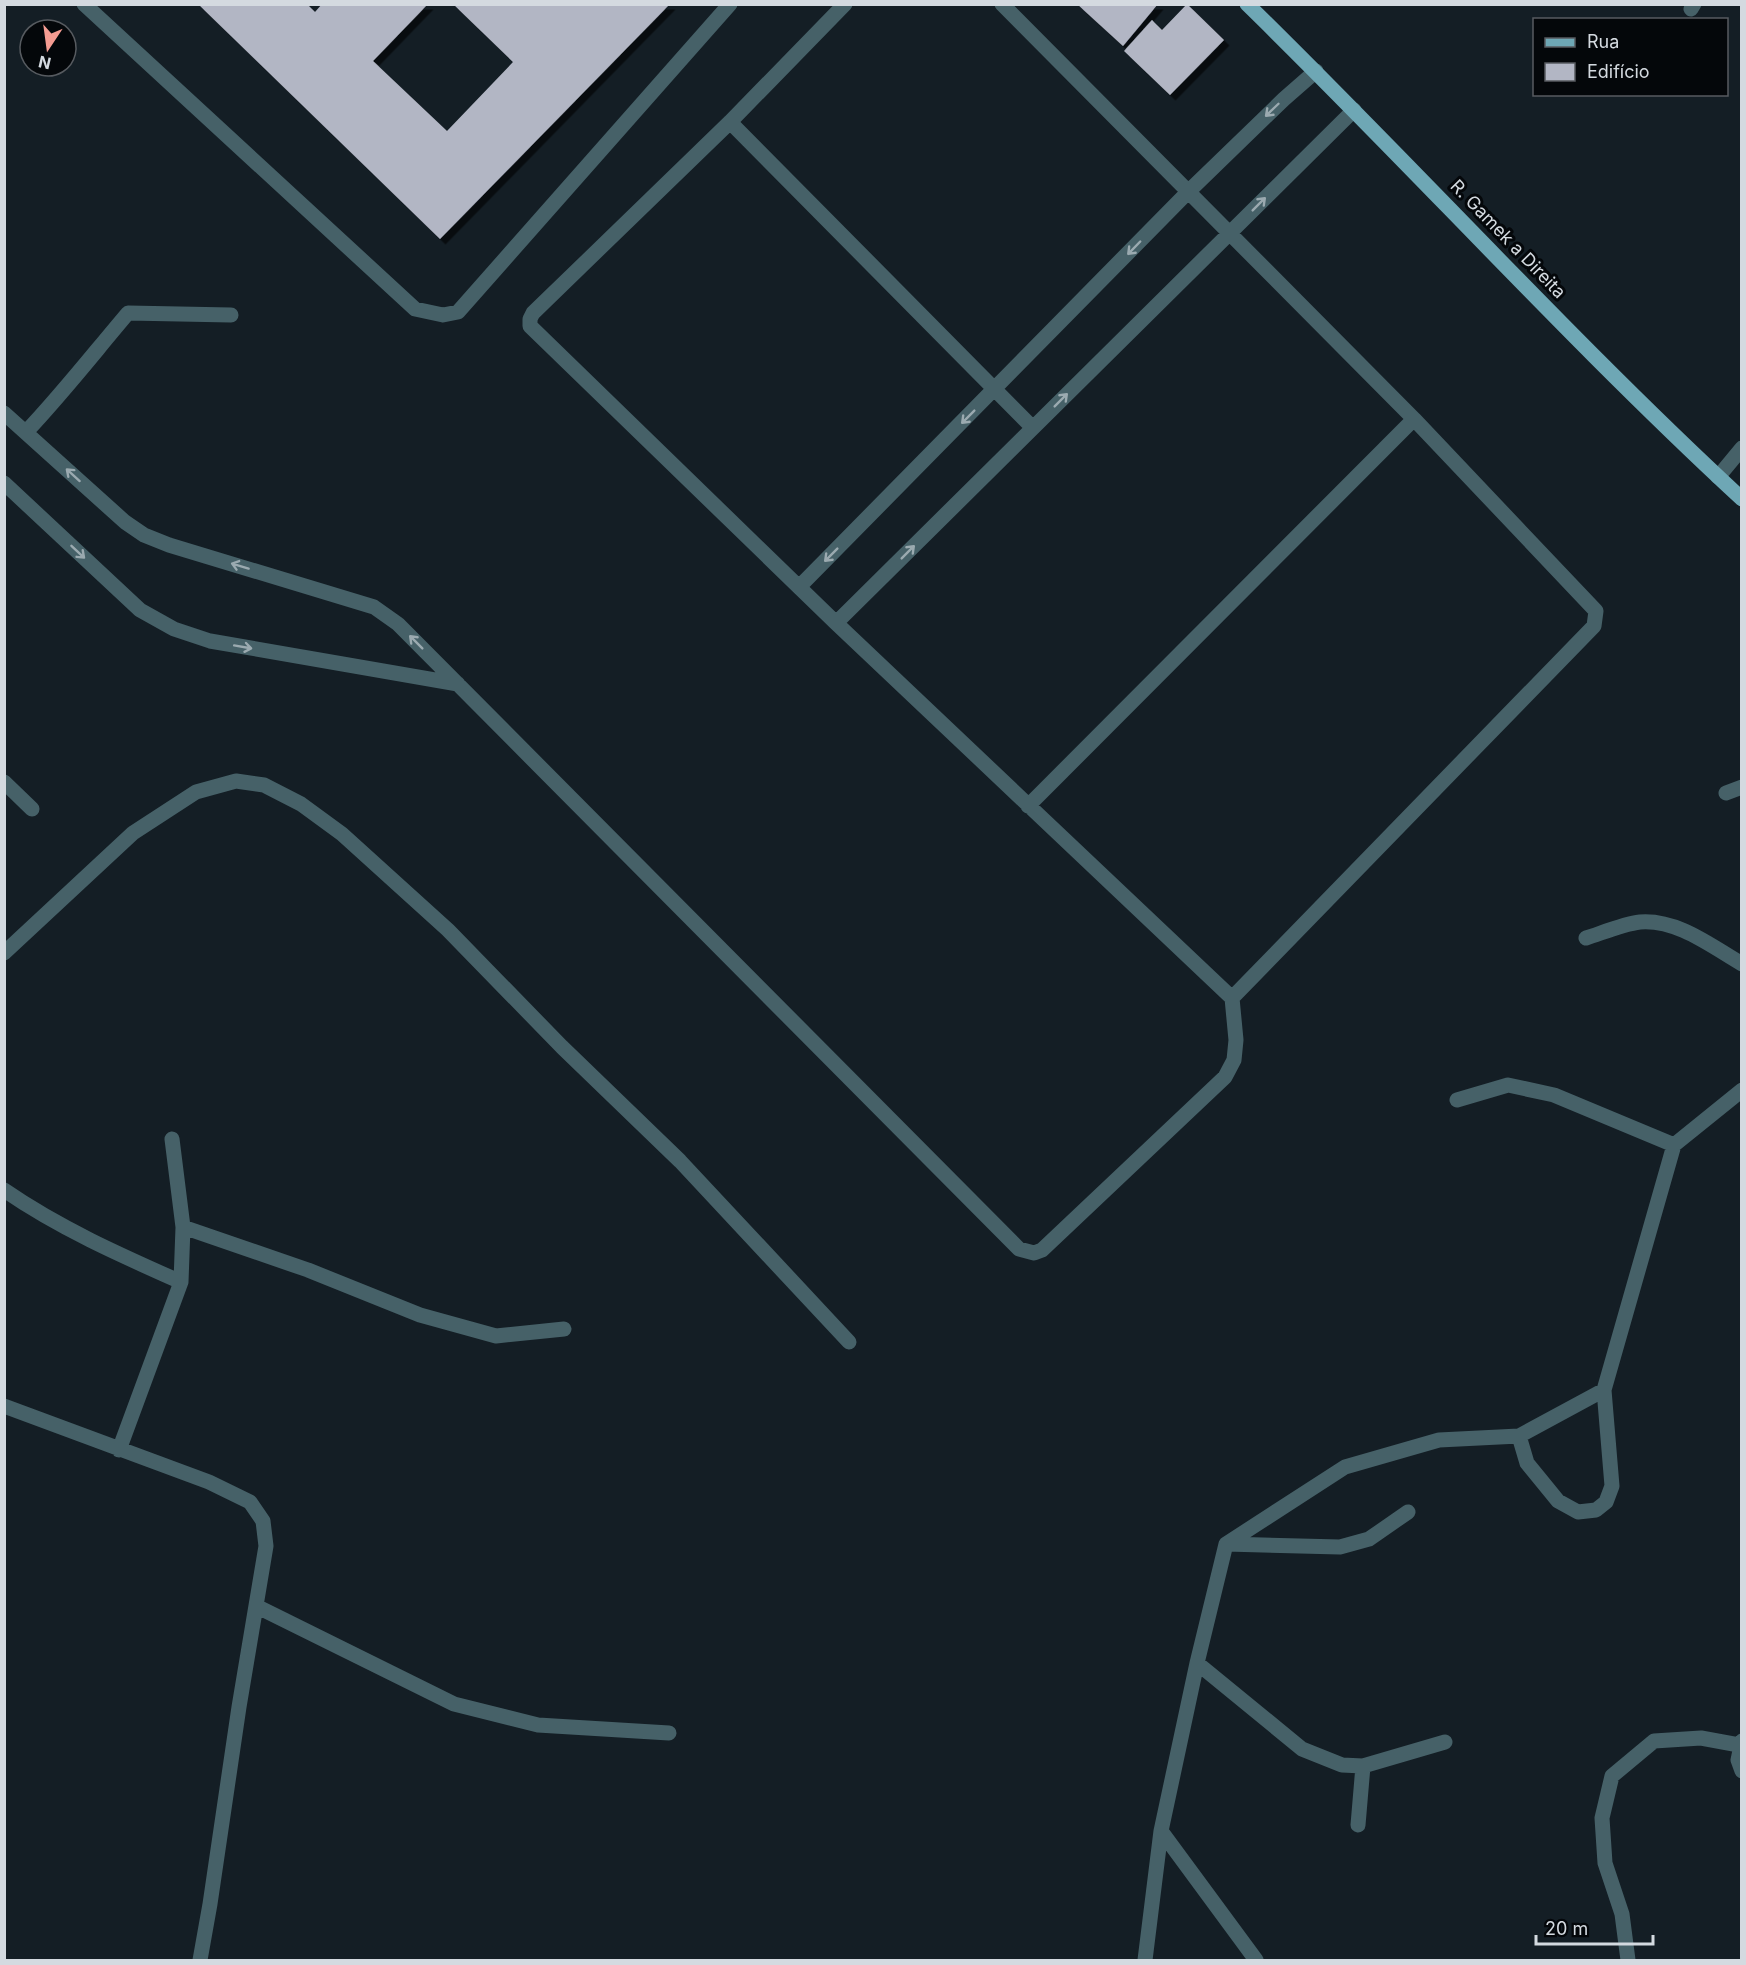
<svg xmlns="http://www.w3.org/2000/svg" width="1746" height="1965" font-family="Inter,sans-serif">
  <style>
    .building { fill: #b2b6c4; filter: url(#shadow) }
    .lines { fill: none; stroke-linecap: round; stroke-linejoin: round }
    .minor { stroke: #466168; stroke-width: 15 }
    .major { stroke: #6ea7b5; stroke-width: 15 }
    .oneway { stroke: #9baab0 }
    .labels { text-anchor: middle; stroke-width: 6; stroke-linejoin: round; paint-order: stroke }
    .street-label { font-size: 18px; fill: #d4dae0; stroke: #04070a }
  </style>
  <defs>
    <filter id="shadow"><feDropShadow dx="5.5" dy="5.5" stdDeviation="0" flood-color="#0009"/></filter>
  </defs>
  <rect width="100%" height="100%" fill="#141e25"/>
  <path class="building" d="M198,4h109l8,8 7,-8h106l-55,57 74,70 66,-69 -60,-58h217l-230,235z
    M1077,4h81l-35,42z
    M1187,4l37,36 -54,55 -46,-44 28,-31 10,10z"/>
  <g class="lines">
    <path class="minor" d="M84,4l331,305 28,6 15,-3 272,-308
      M1002,4l412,415 182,192 -2,15 -362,372
      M1691,9l3,-5
      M730,122l303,306
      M4,413l121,109 19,13 25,10 205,62 24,17 621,625 15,4 8,-3 183,-173 9,-17 2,-20 -4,-42 -396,-375 -306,-297v-7l3,-6 197,-191 115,-118
      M26,432c36,-38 68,-79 102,-119l103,2
      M1718,477l24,-29
      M4,483l136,127 34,19 36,12 248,43
      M800,586l388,-394 96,-93 32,-28
      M836,623l518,-513
      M4,782l28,27
      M1726,793l16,-6
      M1028,806l386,-387
      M1586,938c16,-5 37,-14 54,-16 37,-3 71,24 102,42
      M4,953l129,-120 63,-41 40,-11 28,4 37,19 41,30 106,96 114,117 118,114 169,181
      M1457,1100l51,-15 46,10 120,50
      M4,1190c55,38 116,65 177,92
      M183,1227l125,43 112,45 76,21 68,-7
      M1604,1390l-85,46 8,27 31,38 20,11 18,-2 10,-8 6,-16 -8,-96 70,-245 68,-55
      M4,1406l205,76 41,20 13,19 3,25 -27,161 -29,197 -10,56
      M119,1450l62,-168 2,-55 -11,-88
      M1226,1544l114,3 29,-8 39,-27
      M256,1606l198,98 84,21 131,8
      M1197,1663l105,86 40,16 21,1 82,-24
      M1742,1741l-4,19 4,11
      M1358,1825l5,-59
      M1161,1831l95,129
      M1145,1960l16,-129 36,-168 29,-119 119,-77 94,-27 80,-4
      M1628,1960l-6,-46 -17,-51 -3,-45 10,-42 42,-35 47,-3 38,7"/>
    <path class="major" d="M1247,4c167,163 324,337 495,495"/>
  </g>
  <defs><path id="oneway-shaft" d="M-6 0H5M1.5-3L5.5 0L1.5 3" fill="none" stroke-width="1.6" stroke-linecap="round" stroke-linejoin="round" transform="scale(1.5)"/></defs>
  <g class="oneway">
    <use href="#oneway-shaft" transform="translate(1272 110) rotate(136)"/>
    <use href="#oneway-shaft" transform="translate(1259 204) rotate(-45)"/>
    <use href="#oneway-shaft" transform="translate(1134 248) rotate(134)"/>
    <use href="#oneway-shaft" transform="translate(1061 400) rotate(-45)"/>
    <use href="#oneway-shaft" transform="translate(968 417) rotate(135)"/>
    <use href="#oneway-shaft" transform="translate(73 475) rotate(-138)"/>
    <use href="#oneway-shaft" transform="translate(78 552) rotate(43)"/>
    <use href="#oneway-shaft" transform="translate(908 552) rotate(-45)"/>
    <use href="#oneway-shaft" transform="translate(831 555) rotate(135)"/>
    <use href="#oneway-shaft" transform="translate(240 566) rotate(-163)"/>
    <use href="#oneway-shaft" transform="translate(416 642) rotate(-135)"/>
    <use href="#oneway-shaft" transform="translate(243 647) rotate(10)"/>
  </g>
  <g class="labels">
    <g class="street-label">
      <text transform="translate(1508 239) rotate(46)" y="6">R. Gamek a Direita</text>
    </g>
  </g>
  <rect width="1746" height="1965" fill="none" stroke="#d4dae0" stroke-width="12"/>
  <rect x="1533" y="18" width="195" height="78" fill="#04070a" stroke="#575b60" stroke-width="1.5"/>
  <rect x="1545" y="38" width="30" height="9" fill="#6ea7b5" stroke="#575b60" stroke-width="1.5"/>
  <text x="1587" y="48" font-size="18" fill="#d4dae0">Rua</text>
  <rect x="1545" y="63" width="30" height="18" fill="#b2b6c4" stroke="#575b60" stroke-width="1.5"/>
  <text x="1587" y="78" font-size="18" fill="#d4dae0">Edifício</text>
  <g transform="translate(48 48) rotate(193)"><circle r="28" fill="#04070a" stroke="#575b60" stroke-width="1.5"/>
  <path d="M0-4.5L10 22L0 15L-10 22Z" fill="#f59c92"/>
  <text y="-9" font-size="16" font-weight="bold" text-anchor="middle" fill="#d4dae0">N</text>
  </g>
  <path d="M1536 1935v9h117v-9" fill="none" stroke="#d4dae0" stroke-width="3"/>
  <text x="1545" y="1935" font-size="18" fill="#d4dae0" stroke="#04070a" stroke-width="4.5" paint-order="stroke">20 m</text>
</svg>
